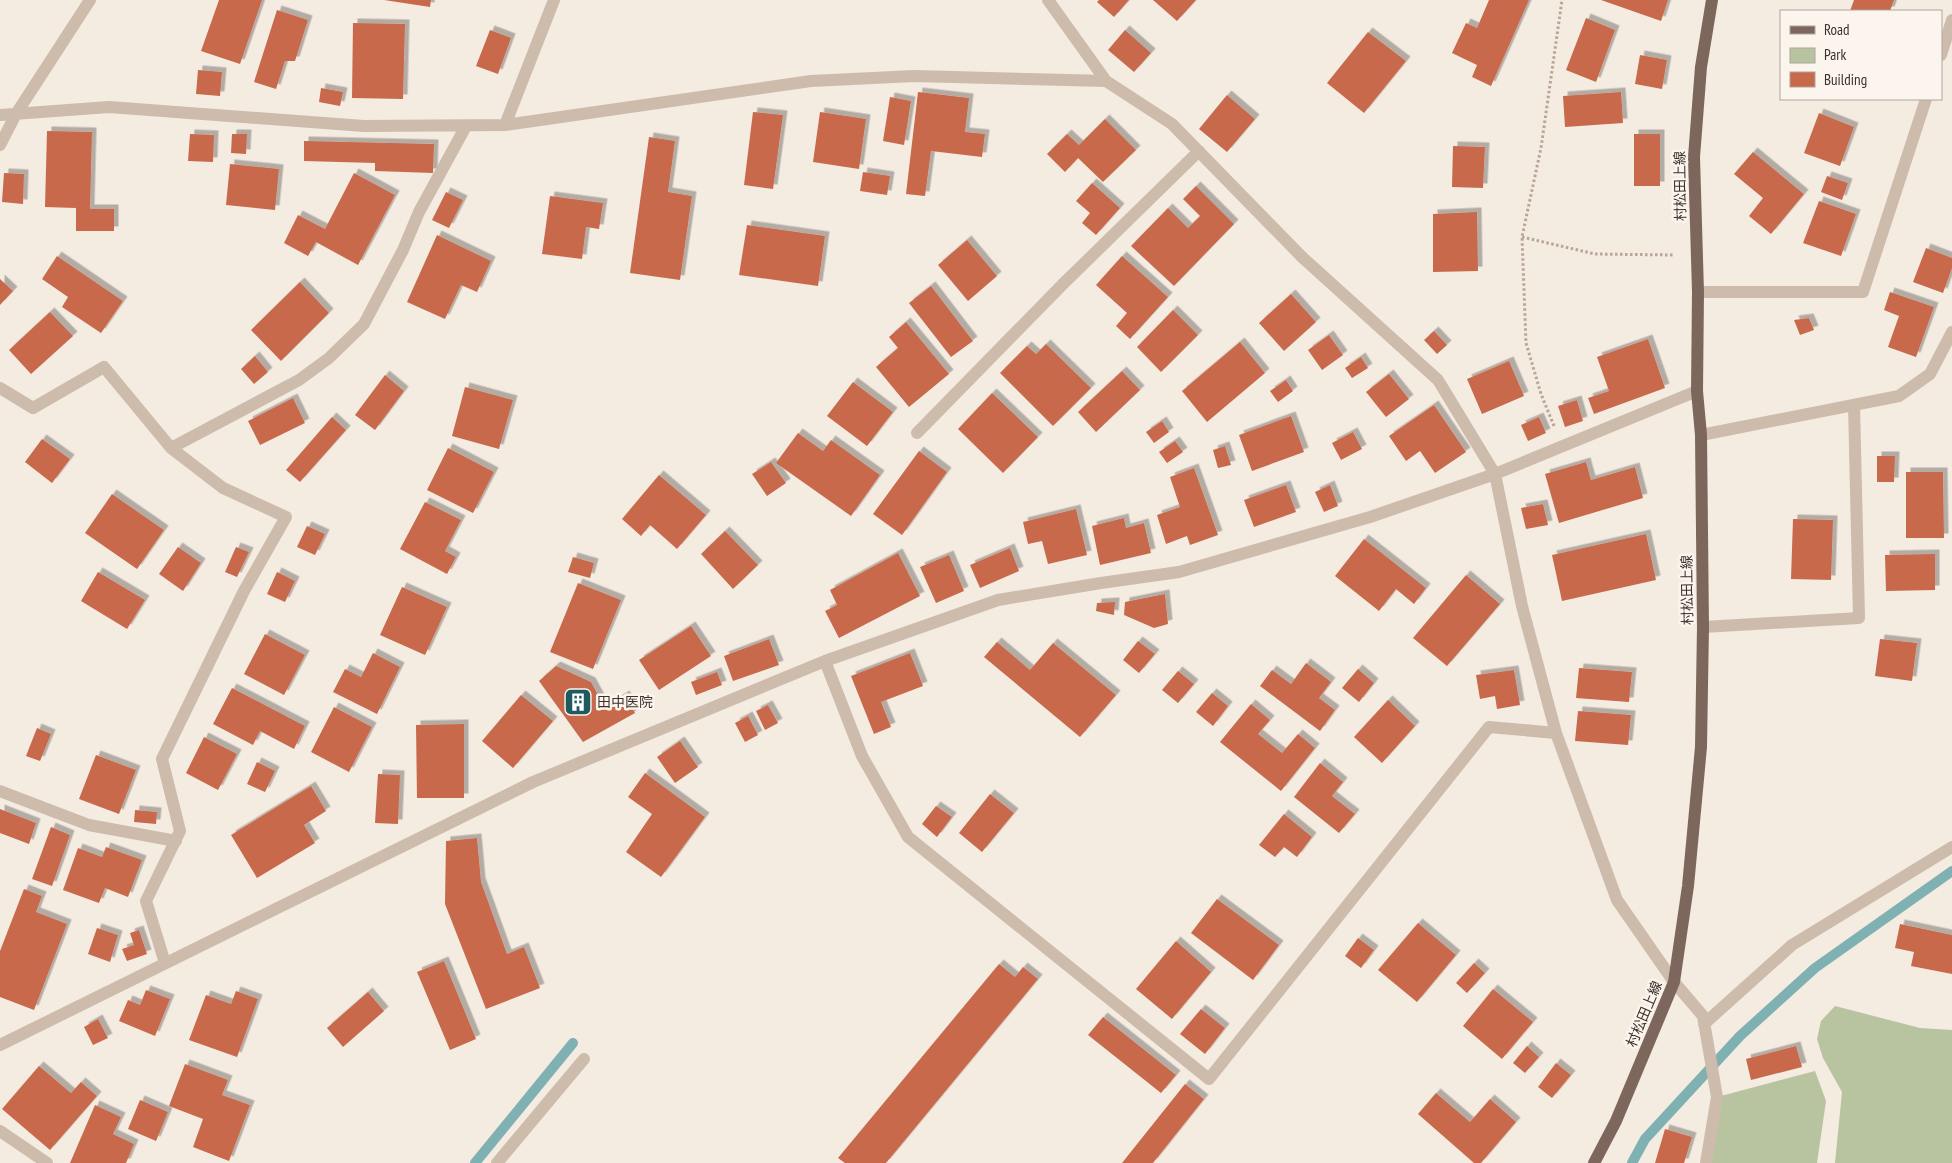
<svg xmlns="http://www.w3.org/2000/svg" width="1952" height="1163" font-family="'PT Sans Narrow','Noto Sans JP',sans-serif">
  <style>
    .green { fill: #b8c4a0 }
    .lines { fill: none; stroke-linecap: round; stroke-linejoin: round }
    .stream { stroke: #7fb0b2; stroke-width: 10 }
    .building { fill: #c8694b; filter: url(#shadow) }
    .path { stroke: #b9a596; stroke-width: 3; stroke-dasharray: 2.5 2.5; stroke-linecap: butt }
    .minor { stroke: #cdbbac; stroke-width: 12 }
    .major { stroke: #7d675c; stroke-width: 12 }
    .labels { text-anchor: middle; stroke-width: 5; stroke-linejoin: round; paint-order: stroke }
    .street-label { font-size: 14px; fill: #3b302b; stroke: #fbf5ee }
    .poi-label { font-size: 14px; fill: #3b302b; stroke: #fbf5ee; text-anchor: start }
  </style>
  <defs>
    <filter id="shadow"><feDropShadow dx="4.5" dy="-4.5" stdDeviation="0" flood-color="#0004"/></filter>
  </defs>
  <rect width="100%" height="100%" fill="#f4ebe1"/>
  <path class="green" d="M1835,1006l85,22 32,2v133h-117l7,-71 -19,-34 -6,-19 4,-18z
    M1815,1071l11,30 -9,62h-111l11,-66z"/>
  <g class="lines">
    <path class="stream" d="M475,1163l98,-120
      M1632,1163l13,-24 95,-103 75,-68 137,-97"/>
  </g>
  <path class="building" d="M219,0h43l-22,64 -39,-13z
    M384,0h47l-1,7z
    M1099,0h30l-15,17 -17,-15z
    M1153,0h43l-19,21z
    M1489,0h40l-38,86 -19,-9 5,-12 -25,-12 14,-30 11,5z
    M1601,0h67l-7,21z
    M1854,0h40l-4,11h-40z
    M277,10l31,10 -13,41h-10l-9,28 -22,-7z
    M1586,18l29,12 -19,52 -30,-12z
    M353,23l52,1 -2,75 -51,-1z
    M490,30l21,8 -13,36 -22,-8z
    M1125,30l26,23 -17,19 -26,-22z
    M1368,32l38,29 -42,52 -37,-30z
    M1640,55l27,5 -5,29 -27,-5z
    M198,70l24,2 -2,24 -24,-2z
    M321,88l22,4 -3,14 -21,-4z
    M918,92l51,6 -4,34 20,2 -3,23 -51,-6 -6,45 -19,-2z
    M1621,92l2,31 -58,4 -2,-31z
    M1227,95l28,24 -28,33 -28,-23z
    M890,97l21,4 -7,44 -21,-4z
    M753,112l30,3 -10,74 -29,-4z
    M820,112l46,7 -7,50 -46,-7z
    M1819,113l35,14 -14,39 -36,-13z
    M1105,119l31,31 -33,32 -25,-24 -13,14 -18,-18 20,-20 12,11z
    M47,131l45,1 -2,77h24v22h-38v-23l-31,-1z
    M190,134l24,1 -1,27 -25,-1z
    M232,134h15l-1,20 -15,-1z
    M1634,134h26v52h-26z
    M649,137l26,4 -7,51 24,4 -12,84 -50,-7z
    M304,141l130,3 -1,29 -58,-2v-8l-71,-2z
    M1453,146l32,1 -2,41 -31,-1z
    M1753,152l51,42 -33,40 -22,-18 14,-18 -29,-24z
    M230,164l49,5 -4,41 -49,-5z
    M863,172l27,4 -3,19 -27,-4z
    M4,173l20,1 -1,30 -21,-2z
    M354,173l41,22 -37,70 -42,-23 -8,14 -24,-13 14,-28 27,14z
    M1827,176l21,7 -6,17 -21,-8z
    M1092,183l28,25 -24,27 -14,-12 8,-10 -14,-12z
    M1196,186l38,38 -60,62 -43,-40 37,-38 20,20 12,-12 -17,-17z
    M446,192l17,8 -14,28 -17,-8z
    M550,196l53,7 -4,26 -13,-2 -4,32 -40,-5z
    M1819,201l37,13 -15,42 -38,-13z
    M1477,212l1,59 -45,1v-58z
    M747,225l78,11 -7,50 -79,-11z
    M437,235l54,26 -14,31 -16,-7 -16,34 -38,-17z
    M967,240l30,36 -29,25 -30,-36z
    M1926,248l26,10v10l-9,25 -30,-11z
    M57,256l66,45 -22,32 -39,-26 6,-10 -26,-18z
    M1122,256l46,41 -38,42 -14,-13 11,-13 -31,-28z
    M0,279l13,12 -13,14z
    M300,282l29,31 -48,48 -30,-31z
    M931,286l42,55 -22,16 -42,-54z
    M1890,292l44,15 -18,50 -28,-10 11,-31 -15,-6z
    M1291,294l25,28 -32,29 -25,-28z
    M1173,310l25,25 -37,37 -24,-25z
    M50,312l23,24 -42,38 -22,-24z
    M1809,318l5,12 -14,5 -6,-15z
    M906,322l43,52 -40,33 -33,-40 22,-19 -9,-11z
    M1434,331l13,14 -10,9 -13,-14z
    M1329,335l14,20 -21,15 -14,-20z
    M1648,339l17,49 -71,26 -6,-16 21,-7 -12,-34z
    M1240,342l25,31 -58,49 -25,-31z
    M1046,344l45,44 -38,38 -53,-53 27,-27 9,8z
    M255,356l13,16 -14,12 -13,-15z
    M1361,357l7,11 -16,10 -7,-10z
    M1509,361l15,35 -42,18 -15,-35z
    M1122,371l18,19 -44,42 -18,-20z
    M1389,374l20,25 -23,18 -20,-25z
    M385,375l19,16 -29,39 -20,-15z
    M1286,380l7,11 -15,11 -8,-11z
    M853,382l40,30 -26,34 -40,-30z
    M465,387l48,13 -14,49 -47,-13z
    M992,393l46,44 -35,36 -45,-44z
    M293,398l12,25 -45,22 -12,-24z
    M1577,400l6,21 -18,6 -7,-21z
    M1434,405l32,47 -31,21 -15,-22 -14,10 -17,-25z
    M1291,416l13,36 -52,19 -13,-36z
    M332,417l14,13 -46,52 -14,-12z
    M1539,417l7,16 -18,8 -7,-16z
    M1162,421l7,11 -15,11 -8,-11z
    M1353,432l9,17 -21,11 -9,-17z
    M798,433l25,18 8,-11 49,35 -29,41 -75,-53z
    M42,439l28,20 -18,24 -27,-21z
    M1175,441l8,11 -16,11 -8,-11z
    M1225,446l6,19 -13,3 -5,-18z
    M448,448l46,24 -21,41 -46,-23z
    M919,451l28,21 -45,63 -29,-21z
    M1877,456h18l-1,26h-17z
    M771,462l15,21 -19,13 -15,-22z
    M1586,462l5,18 44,-13 8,31 -84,25 -14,-49z
    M1194,468l24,67 -28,10 -3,-9 -21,8 -9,-29 23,-8 -10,-30z
    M1906,472h37l1,66h-38z
    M659,475l47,40 -29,34 -27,-24 -9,11 -19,-17z
    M1286,485l10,27 -42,15 -10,-27z
    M1330,485l8,21 -14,6 -9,-20z
    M112,494l52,36 -27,39 -52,-36z
    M425,502l36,18 -16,31 11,6 -9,17 -47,-25z
    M1543,504l5,21 -22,4 -5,-21z
    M1076,509l11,46 -39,9 -6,-23 -14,3 -5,-22z
    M1124,518l2,10 18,-5 7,30 -51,12 -8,-39z
    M1793,519l40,1 -2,60 -40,-1z
    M307,526l18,8 -10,21 -18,-8z
    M725,531l33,34 -25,24 -32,-35z
    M1646,534l10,46 -94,21 -10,-46z
    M1364,539l62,49 -12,16 -18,-15 -17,22 -44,-35z
    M178,547l23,16 -18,28 -24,-17z
    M236,547l13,5 -12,25 -12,-5z
    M1010,548l9,23 -39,17 -10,-23z
    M898,553l22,43 -81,42 -14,-27 12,-6 -7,-15z
    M1935,554v36l-49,1 -1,-36z
    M949,555l15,36 -28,12 -16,-36z
    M573,557l21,6 -4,15 -22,-6z
    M98,572l47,28 -18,29 -46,-28z
    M277,572l18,9 -10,21 -18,-8z
    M1466,575l34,29 -53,62 -34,-28z
    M578,583l43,17 -28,69 -43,-17z
    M402,587l45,20 -22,48 -45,-20z
    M1165,594l3,30 -14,4 -30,-13 1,-13z
    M1115,602l-1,13 -18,-4 1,-8z
    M691,626l20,30 -52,34 -20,-30z
    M265,634l40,21 -21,40 -40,-21z
    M769,639l10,26 -46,16 -9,-25z
    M1880,639l37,4 -5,38 -37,-5z
    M1138,641l17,13 -16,19 -16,-13z
    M997,642l33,28 23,-27 63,52 -36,42 -96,-80z
    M373,653l27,14 -23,47 -44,-22 12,-23 16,8z
    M910,653l13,33 -42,16 10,25 -17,7 -23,-58z
    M1306,663l25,19 -12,16 16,12 -15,21 -60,-45 12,-16 19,14z
    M556,666l35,16 14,26 20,-13 10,18 -52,29 -44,-61z
    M1579,668l53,4 -3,30 -53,-4z
    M1358,669l16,14 -15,19 -17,-14z
    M1514,670l6,35 -23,4 -2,-13 -15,3 -4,-24z
    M1178,671l16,13 -16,19 -16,-13z
    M717,672l5,13 -26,10 -5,-13z
    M232,688l73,38 -11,23 -34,-18 -7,14 -40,-21z
    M1212,693l16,13 -15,20 -17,-14z
    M521,695l32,26 -40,47 -31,-27z
    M1388,700l27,26 -33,37 -28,-26z
    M1251,704l19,16 -12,14 24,19 16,-19 17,14 -34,43 -61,-49z
    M768,705l10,18 -13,7 -9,-19z
    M334,707l38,20 -23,45 -38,-20z
    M1578,711l53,4 -3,30 -53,-4z
    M748,716l10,19 -13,7 -10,-19z
    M464,724v74h-47l-1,-73z
    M37,728l14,6 -11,27 -14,-5z
    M204,737l33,17 -19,36 -32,-17z
    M680,741l18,26 -23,16 -18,-26z
    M96,755l40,15 -17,44 -40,-15z
    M257,762l18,9 -10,21 -18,-8z
    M1320,763l23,19 -11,14 23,18 -16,19 -45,-36z
    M645,773l60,44 -44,60 -35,-25 26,-38 -24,-17z
    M378,774l22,1 -2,49 -23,-1z
    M311,786l15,25 -22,14 11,18 -58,35 -26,-43z
    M990,794l24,19 -32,39 -23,-19z
    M936,806l16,11 -15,20 -15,-13z
    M0,809l36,14 -7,21 -29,-11z
    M135,810l22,2 -1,12 -22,-2z
    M1284,814l28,23 -15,20 -13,-10 -9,10 -16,-12z
    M51,827l19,8 -18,51 -20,-7z
    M477,838l4,44 26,72 17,-7 16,41 -54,21 -41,-105 1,-63z
    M106,847l36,13 -14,37 -23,-9 -6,15 -36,-13 15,-42 24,9z
    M24,889l18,7 -6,16 31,12 -33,86 -34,-13v-46z
    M1217,899l62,46 -26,35 -62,-47z
    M1418,923l38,32 -39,47 -39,-32z
    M1900,924l52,11v39l-41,-8 3,-14 -19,-4z
    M97,928l21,7 -8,27 -22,-8z
    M139,930l8,24 -20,7 -5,-12 12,-4 -4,-12z
    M1358,938l16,12 -13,18 -16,-12z
    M1176,941l35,31 -39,47 -36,-30z
    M444,961l32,78 -26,11 -33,-78z
    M1474,963l11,10 -18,20 -11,-10z
    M999,964l16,13 8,-10 15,12 -152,184h-41l-7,-5z
    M1493,989l40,33 -31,37 -39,-33z
    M146,990l24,9 -15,37 -36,-15 9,-21 12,5z
    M236,991l22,8 -21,58 -48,-17 17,-45 25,9z
    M368,992l16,19 -41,36 -16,-19z
    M1201,1009l24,19 -20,26 -25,-20z
    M1103,1017l73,58 -15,18 -73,-58z
    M98,1019l10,19 -15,7 -9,-18z
    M1527,1046l12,11 -14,16 -12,-10z
    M1796,1046l6,21 -51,13 -5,-21z
    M1556,1063l15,12 -19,23 -14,-11z
    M185,1064l43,16 -6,15 28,10 -21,56 -36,-14 10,-28 -34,-13z
    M39,1066l32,27 10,-11 16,14 -47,54 -48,-41z
    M1185,1084l19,15 -51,64h-31z
    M1436,1093l34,29 20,-23 26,23 -35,41h-7l-56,-49z
    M140,1100l28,12 -12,29 -28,-12z
    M95,1105l26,12 -8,17 21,10 -8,19h-56z
    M1665,1129l27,8 -8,26h-29z"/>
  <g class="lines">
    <path class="path" d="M1522,237l73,17 79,1
      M1554,426l-13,-32 -15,-51 -4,-106 19,-89 21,-148"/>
    <path class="minor" d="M1048,0l58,81 66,43 130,133 136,123 57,94 27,132 34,127 61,167 57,82 29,34 14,81 -11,66
      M1941,55l11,-35
      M0,115l109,-8 255,19 141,-1 306,-44 103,-5 192,5
      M505,125l49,-125
      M0,145l16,-31 74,-114
      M1698,292h165l63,-193
      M0,388l33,20 71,-41 67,81 52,40 63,29 -42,74 -82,168 18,72 -34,70 19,62
      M917,433l146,-149 136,-133
      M1701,435l198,-39 31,-22 22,-42
      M171,448l128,-68 30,-22 35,-34 39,-74 16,-38 47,-86
      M1703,627l156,-9 -5,-213
      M825,661l37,95 46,81 301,242 280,-352 67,6
      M0,791l89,34 87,16
      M1704,1024l88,-79 160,-98
      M0,1045l533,-263 292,-121 173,-61 103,-17 78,-11 191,-55 125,-43 202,-83
      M0,1131l47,32
      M497,1163l87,-104"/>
    <path class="major" d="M1594,1163l22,-42 58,-139 14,-96 13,-139 2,-120 -2,-192 -4,-44 1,-99 -4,-135 7,-90 11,-67"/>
  </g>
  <defs>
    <g id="building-square" transform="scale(1.4375)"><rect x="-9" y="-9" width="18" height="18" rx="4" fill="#1f5a5e" stroke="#fbf5ee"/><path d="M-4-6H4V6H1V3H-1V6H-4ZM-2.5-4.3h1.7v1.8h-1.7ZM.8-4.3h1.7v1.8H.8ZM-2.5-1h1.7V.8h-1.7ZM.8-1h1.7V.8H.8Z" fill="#fff"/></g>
  </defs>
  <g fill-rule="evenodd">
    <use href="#building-square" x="578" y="702"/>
  </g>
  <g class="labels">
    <g class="street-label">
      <text transform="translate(1680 186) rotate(-91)" y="5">村松田上線</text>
      <text transform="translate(1687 590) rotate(-91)" y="5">村松田上線</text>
      <text transform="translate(1644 1014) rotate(-67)" y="5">村松田上線</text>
    </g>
    <g class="poi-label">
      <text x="597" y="707">田中医院</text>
    </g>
  </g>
  <rect x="1780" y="10" width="162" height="90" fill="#fbf5ee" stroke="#aea6a0"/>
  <rect x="1790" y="26" width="25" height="8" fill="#7d675c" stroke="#aea6a0"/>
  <text x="1824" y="35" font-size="15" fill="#3b302b">Road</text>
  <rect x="1790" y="48" width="25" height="15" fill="#b8c4a0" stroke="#aea6a0"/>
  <text x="1824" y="60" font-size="15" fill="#3b302b">Park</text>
  <rect x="1790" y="72" width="25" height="15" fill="#c8694b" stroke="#aea6a0"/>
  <text x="1824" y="85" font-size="15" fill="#3b302b">Building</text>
</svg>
